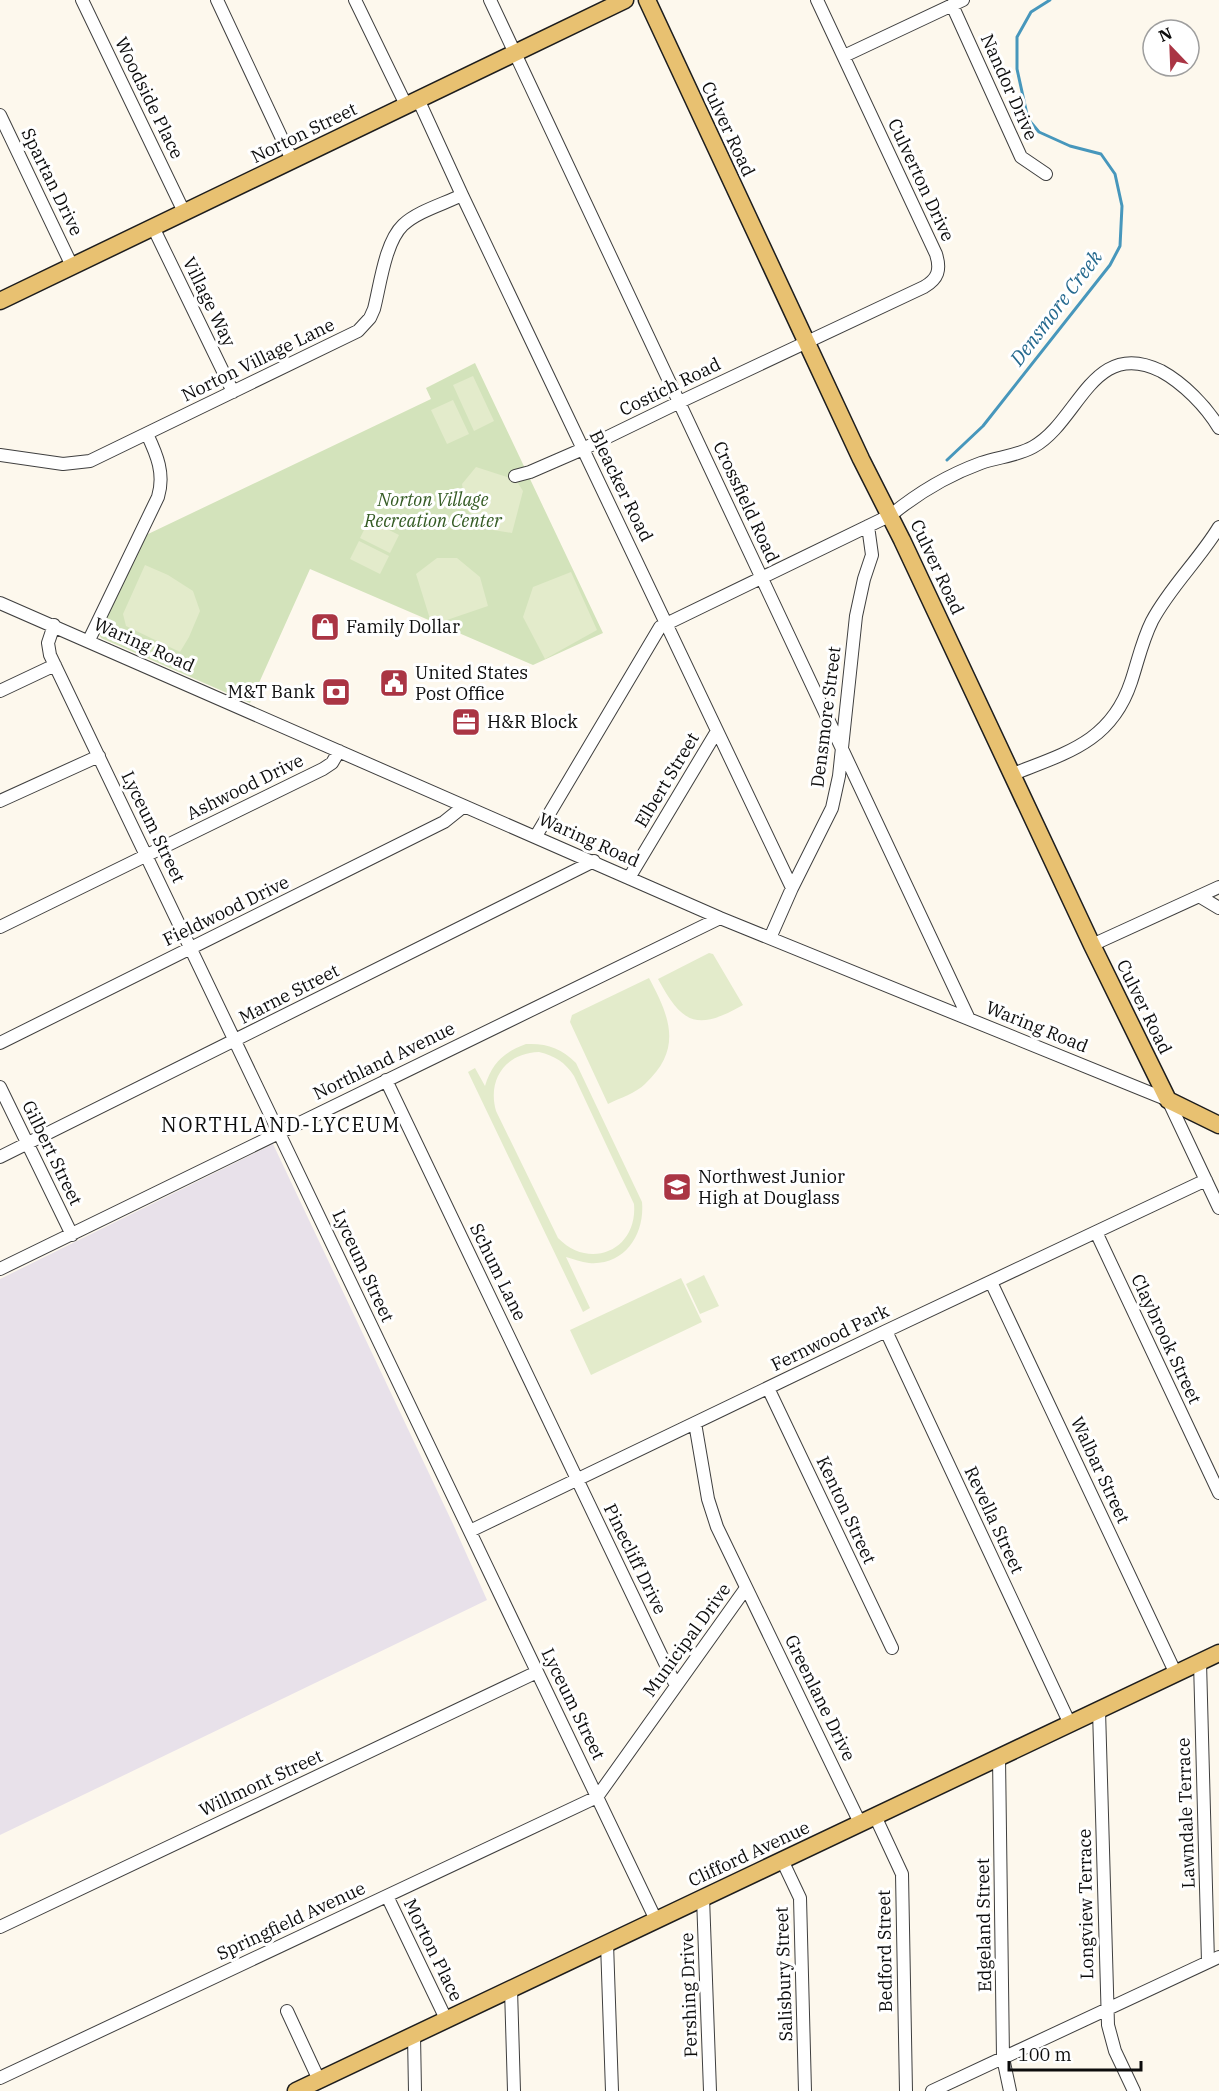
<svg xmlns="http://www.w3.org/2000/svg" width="1219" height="2091" font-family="'IBM Plex Serif',serif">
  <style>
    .industrial { fill: #e8e1ea }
    .green { fill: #d3e3bb }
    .pitch { fill: #e3ebcb; fill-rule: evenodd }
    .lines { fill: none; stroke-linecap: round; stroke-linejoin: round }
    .stream { stroke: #4797bc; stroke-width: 3 }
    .minor-casing { stroke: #3f3f3f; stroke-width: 14 }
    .major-casing { stroke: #1d1d1d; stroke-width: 19 }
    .minor { stroke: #fff; stroke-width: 12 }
    .major { stroke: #e8c171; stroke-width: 16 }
    .labels { text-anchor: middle; stroke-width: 6; stroke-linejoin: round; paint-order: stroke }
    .street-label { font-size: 18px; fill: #0c0c0c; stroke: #fff }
    .park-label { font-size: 18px; font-style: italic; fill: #345b24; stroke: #fff }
    .poi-label { font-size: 18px; fill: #0c0c0c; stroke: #fff; text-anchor: start }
    .water-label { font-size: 20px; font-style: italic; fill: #25698e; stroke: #fff }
    .neighbourhood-label { font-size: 20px; letter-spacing: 1.5px; fill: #0c0c0c; stroke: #fff }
  </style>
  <rect width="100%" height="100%" fill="#fdf8ed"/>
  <path class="industrial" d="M273,1144l180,380 34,76 -487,235v-556z"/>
  <path class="green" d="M475,363l128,270 -70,32 -223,-96 -60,134 -149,-65 -3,-5 48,-98 285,-136 -5,-11z"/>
  <path class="pitch" d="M473,376l21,45 -20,10 -21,-46z
    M453,400l16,34 -22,10 -16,-34z
    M476,467l40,13 7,11 -11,42 -25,-4 -21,-20 -4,-25z
    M369,520l30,15 -9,18 -30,-15z
    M359,541l30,15 -9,18 -30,-15z
    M437,558h20l23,19 8,29 -47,16 -11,-3 -14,-45z
    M145,565l23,10 25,16 7,20 -11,26 -9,15 -54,-26 -3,-12z
    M571,572l26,58 -52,29 -22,-42 10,-30z
    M709,953l4,1 30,51c-46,26 -60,20 -85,-26z
    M649,978c21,39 34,71 -4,106 -9,9 -25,14 -37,20l-38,-82 2,-7z
    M526,1044c21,-1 35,4 50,19l66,139c3,32 -17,64 -53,61 -8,-1 -15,-4 -23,-6l24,51 -7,4 -115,-240 7,-4 10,18c7,-23 19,-34 41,-42zM539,1052c16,4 26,10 35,24l60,128c4,46 -44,67 -76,34l-62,-127c-9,-32 10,-58 43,-59z
    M704,1275l15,31 -19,8 -14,-30z
    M681,1278l21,44 -111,53 -21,-45z"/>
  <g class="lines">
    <path class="stream" d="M947,460l36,-34 127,-161 10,-19 2,-40 -7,-32 -14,-20 -31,-8 -31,-14 -11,-13 -11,-50v-32l14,-25 19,-12"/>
    <g class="minor-casing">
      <path id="minor" d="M82,0l102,212
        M217,0l75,160
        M355,0l51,105
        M490,0l479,1019
        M952,5l69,152 25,17
        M844,56l119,-56
        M418,99l44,96 330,693
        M0,115l72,151
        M153,227l80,165
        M0,455l63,9 27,-3 268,-130 12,-13 4,-9c6,-23 11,-67 29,-84 15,-14 41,-21 59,-30
        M515,476l15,-4 53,-23 105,-51 236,-111c14,-8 17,-17 12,-33l-119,-254
        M0,603l720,315 448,182 51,108
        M54,625l-6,18 2,12 606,1265
        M89,640l69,-143c7,-23 -1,-42 -11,-63
        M0,691l55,-26
        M1013,774c53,-21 98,-32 118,-92 7,-21 11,-41 21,-61 18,-34 47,-61 67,-94
        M0,801l99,-45
        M536,836l124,-209 231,-112c27,-22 57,-40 90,-52 17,-6 36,-7 52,-16 46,-25 59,-110 128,-76 22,12 45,35 58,57
        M629,878l88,-147
        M1199,896l20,12
        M0,927l323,-158 9,-6 7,-12
        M770,938l22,-50 40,-80 7,-32 17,-160 8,-37 8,-24 -4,-29
        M1092,945l127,-58
        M0,1043l444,-221 20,-16
        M386,1080l290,606
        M0,1087l72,148
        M0,1157l594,-296
        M1096,1232l123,261
        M0,1269l720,-351
        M991,1282l185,392
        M886,1331l184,393
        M768,1388l124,260
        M695,1423l13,76 9,28 143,296
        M470,1531l416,-200 320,-151
        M1200,1662l8,300
        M1099,1710l9,315 7,26 19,40
        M999,1757l4,301 7,33
        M875,1816l27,58 4,217
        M782,1860l18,38 5,193
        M387,1896l59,123
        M703,1897l7,194
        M0,1927l537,-255
        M607,1943l5,148
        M511,1989l3,102
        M287,2011l32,69
        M414,2035l1,56
        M0,2078l597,-281 149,-209
        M932,2091l287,-134"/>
    </g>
    <g class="major-casing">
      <path id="major" d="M647,0l214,459 41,81 190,405 76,155 51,25
        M0,301l625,-301
        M296,2091l923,-438"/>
    </g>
    <use href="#minor" class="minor"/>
    <use href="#major" class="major"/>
  </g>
  <defs>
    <g id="shop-square" transform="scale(1.5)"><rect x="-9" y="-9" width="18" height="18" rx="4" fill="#aa3544" stroke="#fff"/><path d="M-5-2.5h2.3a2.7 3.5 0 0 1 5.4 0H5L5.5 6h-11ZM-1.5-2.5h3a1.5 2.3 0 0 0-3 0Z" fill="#fff"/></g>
    <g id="civic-square" transform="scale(1.5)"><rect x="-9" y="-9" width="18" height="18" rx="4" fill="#aa3544" stroke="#fff"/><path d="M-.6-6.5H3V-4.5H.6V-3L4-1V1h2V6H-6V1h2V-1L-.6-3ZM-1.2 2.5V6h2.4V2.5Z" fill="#fff"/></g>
    <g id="bank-square" transform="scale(1.5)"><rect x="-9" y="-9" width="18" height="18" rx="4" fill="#aa3544" stroke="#fff"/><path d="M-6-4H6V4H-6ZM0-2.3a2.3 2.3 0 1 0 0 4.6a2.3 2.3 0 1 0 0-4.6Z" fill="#fff"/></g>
    <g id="office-square" transform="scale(1.5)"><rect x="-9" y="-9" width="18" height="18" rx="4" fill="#aa3544" stroke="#fff"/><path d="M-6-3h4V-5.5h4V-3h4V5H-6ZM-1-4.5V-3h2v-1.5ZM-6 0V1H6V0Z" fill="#fff"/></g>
    <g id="school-square" transform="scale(1.5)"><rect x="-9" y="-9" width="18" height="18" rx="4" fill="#aa3544" stroke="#fff"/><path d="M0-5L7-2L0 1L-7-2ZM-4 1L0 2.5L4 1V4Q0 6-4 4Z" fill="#fff"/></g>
  </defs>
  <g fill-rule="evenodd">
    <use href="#shop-square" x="325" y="627"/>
    <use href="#civic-square" x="394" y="683"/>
    <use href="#bank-square" x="336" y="692"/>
    <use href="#office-square" x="466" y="722"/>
    <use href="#school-square" x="677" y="1187"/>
  </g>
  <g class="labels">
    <g class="street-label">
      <text transform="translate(1009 87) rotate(66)" y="6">Nandor Drive</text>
      <text transform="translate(149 98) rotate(64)" y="6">Woodside Place</text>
      <text transform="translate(728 129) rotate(65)" y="6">Culver Road</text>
      <text transform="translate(304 133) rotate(-26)" y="6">Norton Street</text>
      <text transform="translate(921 180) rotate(65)" y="6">Culverton Drive</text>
      <text transform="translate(52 182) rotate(64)" y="6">Spartan Drive</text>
      <text transform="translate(209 302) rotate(64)" y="6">Village Way</text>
      <text transform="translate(258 360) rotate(-26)" y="6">Norton Village Lane</text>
      <text transform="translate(670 387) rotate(-26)" y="6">Costich Road</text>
      <text transform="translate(621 486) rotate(64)" y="6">Bleacker Road</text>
      <text transform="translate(746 502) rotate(65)" y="6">Crossfield Road</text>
      <text transform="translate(937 567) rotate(65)" y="6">Culver Road</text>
      <text transform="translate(144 645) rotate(24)" y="6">Waring Road</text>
      <text transform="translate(826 717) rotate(-83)" y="6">Densmore Street</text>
      <text transform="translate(667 780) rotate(-59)" y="6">Elbert Street</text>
      <text transform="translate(245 787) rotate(-26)" y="6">Ashwood Drive</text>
      <text transform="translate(153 827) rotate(64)" y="6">Lyceum Street</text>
      <text transform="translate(589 840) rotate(24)" y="6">Waring Road</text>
      <text transform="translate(226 911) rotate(-26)" y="6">Fieldwood Drive</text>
      <text transform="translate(289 994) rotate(-27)" y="6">Marne Street</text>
      <text transform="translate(1144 1007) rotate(64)" y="6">Culver Road</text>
      <text transform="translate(1037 1027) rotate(22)" y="6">Waring Road</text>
      <text transform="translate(384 1061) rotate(-26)" y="6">Northland Avenue</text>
      <text transform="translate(52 1153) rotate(64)" y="6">Gilbert Street</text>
      <text transform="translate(363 1266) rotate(65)" y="6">Lyceum Street</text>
      <text transform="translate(498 1272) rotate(64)" y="6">Schum Lane</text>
      <text transform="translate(830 1338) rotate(-26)" y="6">Fernwood Park</text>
      <text transform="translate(1166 1339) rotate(65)" y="6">Claybrook Street</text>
      <text transform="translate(1100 1470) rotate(65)" y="6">Walbar Street</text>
      <text transform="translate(846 1510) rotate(65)" y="6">Kenton Street</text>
      <text transform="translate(994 1520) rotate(65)" y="6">Revella Street</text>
      <text transform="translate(635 1559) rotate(64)" y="6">Pinecliff Drive</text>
      <text transform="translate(687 1640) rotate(-54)" y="6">Municipal Drive</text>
      <text transform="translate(820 1698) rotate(64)" y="6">Greenlane Drive</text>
      <text transform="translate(573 1704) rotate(64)" y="6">Lyceum Street</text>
      <text transform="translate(261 1783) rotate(-25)" y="6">Willmont Street</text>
      <text transform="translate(1186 1813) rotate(-92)" y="6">Lawndale Terrace</text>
      <text transform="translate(749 1854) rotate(-25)" y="6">Clifford Avenue</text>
      <text transform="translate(1086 1904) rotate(-91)" y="6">Longview Terrace</text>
      <text transform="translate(291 1921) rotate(-25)" y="6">Springfield Avenue</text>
      <text transform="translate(984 1925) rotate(-91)" y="6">Edgeland Street</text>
      <text transform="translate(433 1950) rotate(64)" y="6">Morton Place</text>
      <text transform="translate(885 1951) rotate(-91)" y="6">Bedford Street</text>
      <text transform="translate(784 1974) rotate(-92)" y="6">Salisbury Street</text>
      <text transform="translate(689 1995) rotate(-92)" y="6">Pershing Drive</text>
    </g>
    <g class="park-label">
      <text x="433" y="506">Norton Village<tspan x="433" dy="21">Recreation Center</tspan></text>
    </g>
    <g class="poi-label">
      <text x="346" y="633">Family Dollar</text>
      <text x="415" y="679">United States<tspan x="415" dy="21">Post Office</tspan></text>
      <text x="315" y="698" text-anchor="end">M&amp;T Bank</text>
      <text x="487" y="728">H&amp;R Block</text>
      <text x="698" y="1183">Northwest Junior<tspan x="698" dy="21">High at Douglass</tspan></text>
    </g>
    <g class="water-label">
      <text transform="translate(1056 308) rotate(-53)" y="7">Densmore Creek</text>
    </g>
    <g class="neighbourhood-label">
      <text x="281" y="1132">NORTHLAND-LYCEUM</text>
    </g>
  </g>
  <g transform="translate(1171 48) rotate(337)"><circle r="28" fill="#ffffff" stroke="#9e9e9e" stroke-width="1.5"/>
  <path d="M0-4.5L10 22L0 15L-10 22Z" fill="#aa3544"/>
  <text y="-9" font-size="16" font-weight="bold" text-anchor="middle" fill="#0c0c0c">N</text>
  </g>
  <path d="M1009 2061v9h132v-9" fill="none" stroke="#0c0c0c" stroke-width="3"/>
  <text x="1018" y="2061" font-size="18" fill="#0c0c0c" stroke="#ffffff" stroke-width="4.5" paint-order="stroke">100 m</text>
</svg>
